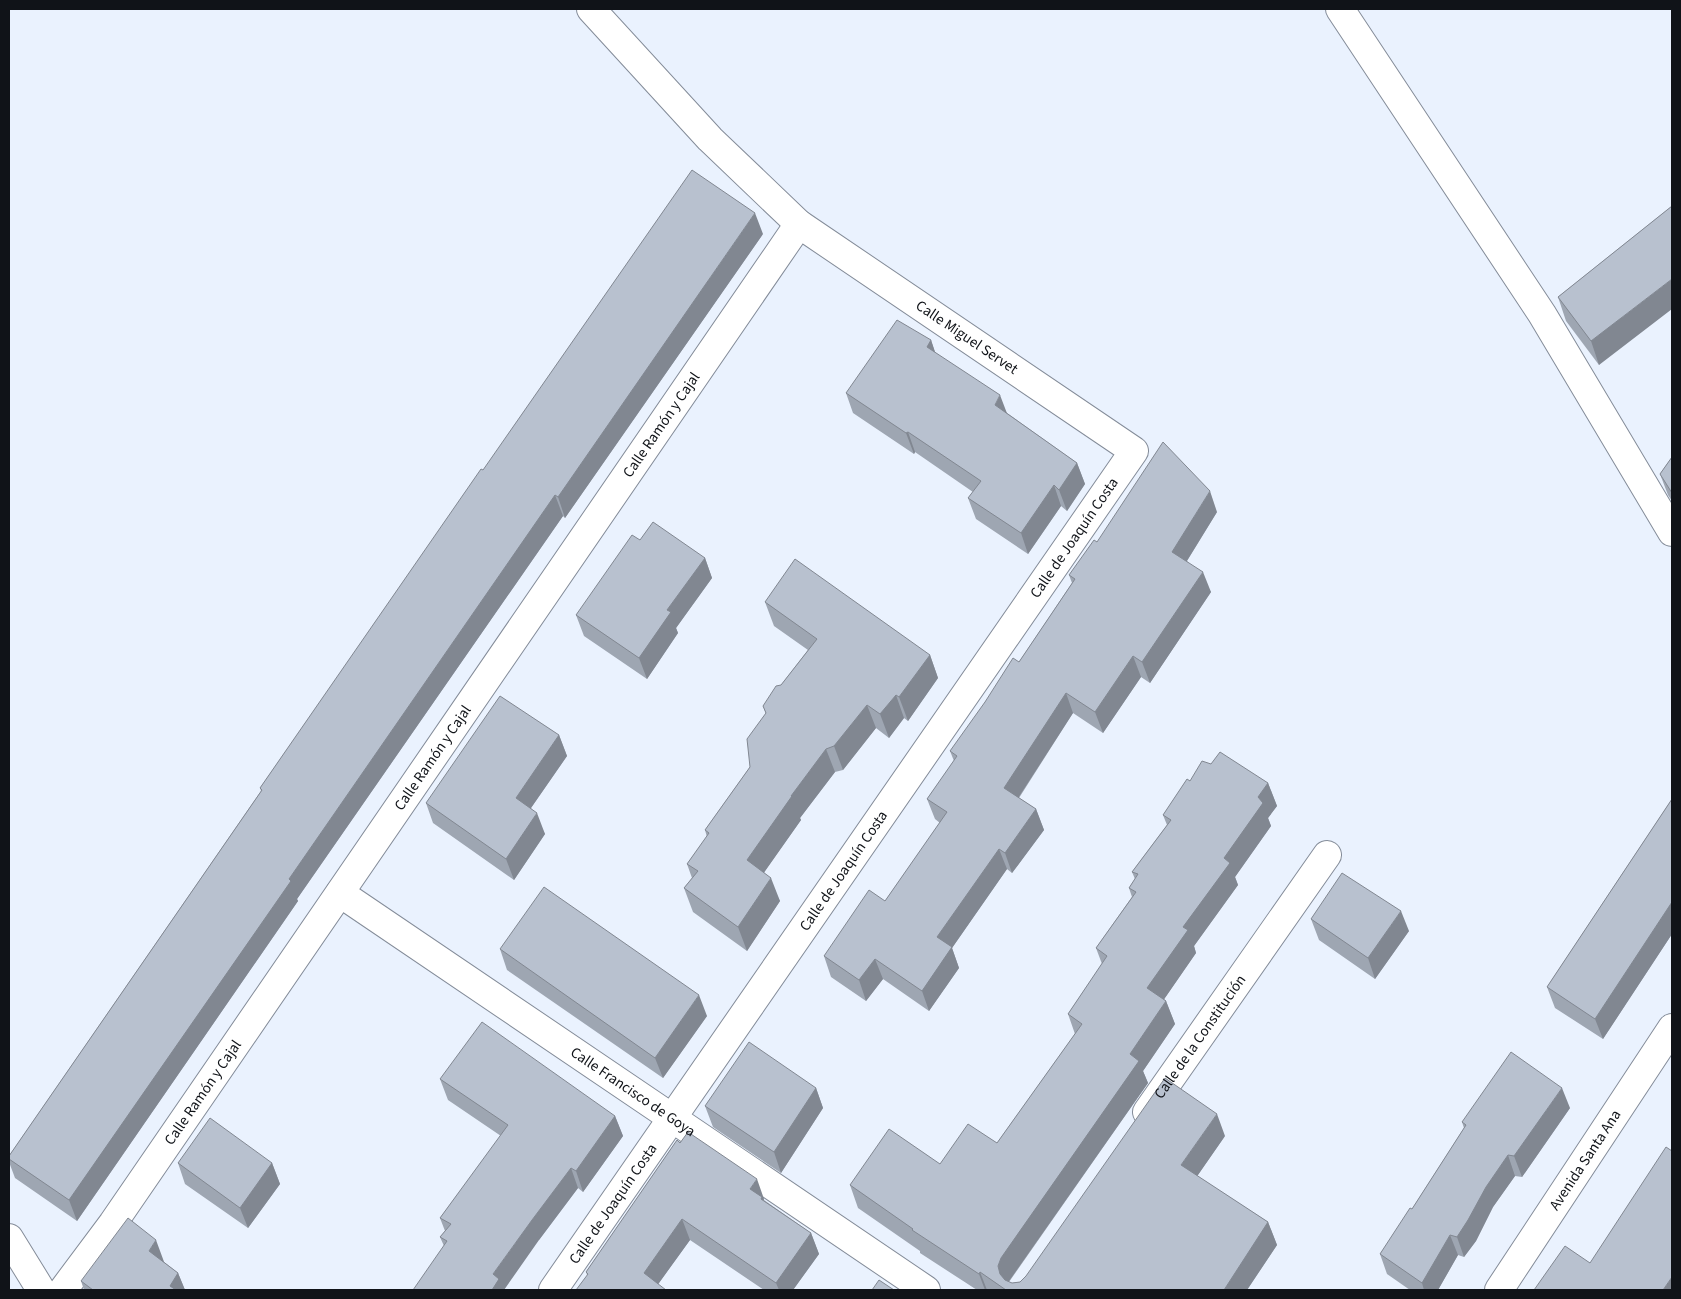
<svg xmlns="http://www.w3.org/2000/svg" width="1681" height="1299" font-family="'Source Sans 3',sans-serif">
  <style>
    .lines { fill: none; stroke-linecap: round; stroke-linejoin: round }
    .minor-casing { stroke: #848c99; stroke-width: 30 }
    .major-casing { stroke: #848c99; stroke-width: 30 }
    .minor { stroke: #fff; stroke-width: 28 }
    .major { stroke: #fff; stroke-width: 28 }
    .wall { fill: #9ea6b2 }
    .shaded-wall { fill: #818791 }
    .building { fill: #b8c1cf; stroke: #818791 }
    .labels { text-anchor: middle; stroke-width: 4; stroke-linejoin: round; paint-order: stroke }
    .street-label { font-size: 15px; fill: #101318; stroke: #fff }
  </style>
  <rect width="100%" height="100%" fill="#eaf2fe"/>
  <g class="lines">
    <g class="minor-casing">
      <g id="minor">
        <path d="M1340,9l202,305 130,218"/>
        <path id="s1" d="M340,893l586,397"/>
        <path id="s2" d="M1147,1112l180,-257"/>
        <path id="s3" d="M63,1290l50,-67 686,-999"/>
        <path id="s4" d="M553,1290l581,-839 -335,-227 -89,-85 -119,-130"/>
        <path id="s5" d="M1499,1290l173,-262"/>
      </g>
    </g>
    <g class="major-casing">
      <path id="major" d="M9,1238l32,52"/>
    </g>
    <use href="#minor" class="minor"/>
    <use href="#major" class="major"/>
  </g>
  <path class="wall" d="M1672,206l-73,159 -33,-44 -8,-24z
    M763,234l-198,284 -2,-2 -266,383 1,2 -221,320 -62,-43 -6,-16v-6l252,-365 -1,-3 223,-318z
    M931,340l4,12 72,61 70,50 8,21 -18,27 -6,-5 -33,48 -52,-35 -8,-21 5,-6 -58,-40 -1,2 -61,-41 -7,-20z
    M1672,457v44l-4,-6 -8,-21z
    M1217,512l-30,49 24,31 -61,91 -9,-6 -38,56 -30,-20 -54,85 17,11 8,21 -32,43 -5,-4 -55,79 7,20 -30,43 -46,-32 -17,22 -35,-24 -7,-21 61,-55 55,-78 -5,-4 -8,-20 27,-38 -4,-10 69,-89 53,-79 -3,-8 28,-33z
    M640,540l65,18 7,20 -36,50 2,5 -31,46 -63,-43 -8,-21z
    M765,602l165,53 8,23 -30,43 -4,-3 -15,20 -13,-10 -33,42 -8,2 -35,46 1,2 -37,52 16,29 -33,50 -54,-39 -9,-24 8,-10 -5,-14 20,-27 -2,-7 45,-63 16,-53 -3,-8 18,-21 27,-35 -34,-24z
    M559,735l8,21 -36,52 14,26 -31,46 -81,-57 -7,-20z
    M1190,781l78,2 9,23 -9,12 3,8 -36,51 3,8 -44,61 2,7 -32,46 2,2 9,23 -32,47 5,12 -139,199 3,1 8,-1 205,-146 -28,40 71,46 9,23 -30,45h-270l-57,-37v-2l-62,-43 -8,-23 90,-21 57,-21 78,-109 -7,-20 34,-50 -6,-16 36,-51 -3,-9 6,-9 -3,-7 35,-47 -4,-10z
    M1672,799v135l-69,105 -48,-31 -8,-21z
    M1311,919l98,12 -34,48 -56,-39z
    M500,949l207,67 -44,62 -156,-108z
    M440,1079l175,37 8,20 -40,56 -5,-4 -39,52 -95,6 -4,-9 5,-6 -5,-13 61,-82 -53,-36z
    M816,1088l7,20 -42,65 -68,-46 -8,-21z
    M1570,1108l-48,69 -7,-1 -22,31 -17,34 -12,16 -6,-2 -20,35h-28l-23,-16 -7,-20 32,-45 52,-81 -2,-6z
    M677,1140l87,59v1l47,33 8,21 -26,36h-29l-74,-50 -32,44 -71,-9 -1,-3z
    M178,1163h94l8,21 -32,44 -63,-44z
    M164,1262l14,11 7,17h-101l-3,-9z"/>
  <path class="shaded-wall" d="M755,213l8,21 -198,284 -7,-21z
    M1672,279v30l-73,56 -8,-24z
    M931,340l7,21 -11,-14z
    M1000,395l8,21 -13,-11z
    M908,432l7,20 -1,2 -8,-21z
    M1077,463l8,21 -18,27 -8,-21z
    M1054,485l7,21 -33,48 -7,-21z
    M1210,491l7,21 -37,60 -8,-20z
    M555,495l8,21 -266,383 1,2 -221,320 -8,-21 220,-321z
    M705,558l7,20 -36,50 2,5 -31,46 -8,-21 28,-48z
    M1203,572l8,20 -61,91 -8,-21z
    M930,655l8,23 -30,43 -9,-24z
    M1133,656l8,21 -38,56 -8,-21z
    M1066,693l7,20 -62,96 -7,-21z
    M896,695l8,23 -15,20 -9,-24z
    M867,705l9,23 -33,42 -9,-24z
    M559,735l8,21 -43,62 -8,-20z
    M826,749l9,23 -35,46 1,2 -45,64 -9,-24 44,-64z
    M1268,783l9,23 -9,12 3,8 -36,51 3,8 -44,61 2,7 -40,58 -9,-23 36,-61 41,-69 34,-61z
    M1036,809l8,21 -32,43 -7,-20z
    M537,813l8,21 -31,46 -8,-21z
    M999,849l8,20 -55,79 7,20 -30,43 -7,-20 15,-54z
    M771,878l9,23 -33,50 -9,-24z
    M1672,902v32l-69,105 -8,-20z
    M1401,911l8,20 -34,48 -7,-21z
    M875,959l8,20 -17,22 -7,-21z
    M699,995l8,21 -44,62 -8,-20z
    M1166,1001l9,23 -32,47 5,12 -139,198 -3,8 -6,-15 -2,-8 3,-8 129,-204z
    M816,1088l7,20 -42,65 -7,-21z
    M1562,1088l8,20 -48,69 -8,-21z
    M1217,1114l8,22 -36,52 -8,-23z
    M615,1116l8,20 -40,56 -7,-21z
    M1508,1155l7,21 -22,31 -17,34 -12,16 -7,-20 29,-50z
    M272,1163l8,21 -32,44 -8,-20z
    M571,1168l7,20 -39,52 -35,50h-12l1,-16 39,-54z
    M757,1179l7,20 -1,2 -13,-12z
    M682,1219l8,21 -36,50 -10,-17z
    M1268,1222l9,23 -30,45h-23z
    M811,1233l8,21 -26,36h-14l-3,-7z
    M1450,1235l8,20 -20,35h-14l-2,-7z
    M156,1240l14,38 -21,-27z
    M980,1272l7,18h-2l-6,-16z
    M178,1273l7,17h-13l-2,-4z
    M1672,1277v13h-9z"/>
  <path class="building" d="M692,170l63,43 -197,284 -3,-2 -266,384 2,2 -222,319 -60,-41v-3l253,-366 -2,-2 221,-319 2,1z
    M1672,206v73l-81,62 -33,-44z
    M897,320l34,20 -4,7 73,48 -5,10 82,58 -18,27 -5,-5 -33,48 -53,-35 13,-17 -73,-49 -2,1 -60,-40z
    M1163,442l47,49 -38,61 31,20 -61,90 -9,-6 -38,56 -29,-19 -62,95 32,21 -31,44 -6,-4 -62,88 15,10 -30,44 -47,-32 -16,21 -35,-24 45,-66 16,11 62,-89 -20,-13 30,-43 -7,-5 35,-49 28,-44 6,4 56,-83 -6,-4 25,-35 3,2z
    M1672,457v36l-12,-19z
    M653,522l52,36 -38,52 4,2 -32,46 -63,-43 56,-80 8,5z
    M795,559l135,96 -31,42 -3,-2 -16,19 -13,-9 -33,41 -8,3 -35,47h1l-45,64 24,18 -33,49 -54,-39 14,-17 -11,-7 22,-31 -4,-3 45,-63 -3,-28 19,-26 -3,-7 13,-20 5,-1 36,-46 -52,-37z
    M500,696l59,39 -43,63 21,15 -31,46 -80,-56z
    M1220,752l48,31 -10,14 5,6 -39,55 6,5 -47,64 5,3 -41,58 19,13 -36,53 9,7 -138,197 -3,8 2,8 5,6 7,3 8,-1 6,-6 139,-198 52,36 -36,51 87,57 -44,68h-218l-26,-18 -1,2 -67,-44 1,-1 -63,-44 39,-56 51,35 28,-40 29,19 85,-119 -14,-10 39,-58 -11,-8 40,-56 -7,-4 9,-14 -6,-2 39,-52 -8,-5 24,-36 3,2 12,-20 9,3z
    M1672,799v103l-77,117 -48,-32z
    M1342,873l59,38 -33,47 -57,-39z
    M544,887l155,108 -44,63 -155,-109z
    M482,1022l133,94 -39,55 -5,-3 -39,52 -39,54 6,5 -7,11h-79l34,-49 -7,-4 11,-13 -11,-6 68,-93 -68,-46z
    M749,1042l67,46 -42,64 -69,-46z
    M1511,1052l51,36 -48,68 -6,-1 -22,32 -18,33 -11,17 -7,-2 -28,48 -42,-29 30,-46 2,1 54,-84 -4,-3z
    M210,1118l62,45 -32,45 -62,-45z
    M688,1132l69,47 -7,10 12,8 -1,2 50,34 -35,50 -94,-64 -38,54 22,17h-90l12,-16 -2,-2 91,-132 3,3z
    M1666,1147l6,4v126l-9,13h-129l31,-44 25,17z
    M128,1218l28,22 -7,11 29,22 -8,13 6,4h-83l-12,-9z
    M879,1280l15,10h-22z"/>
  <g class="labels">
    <g class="street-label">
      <text transform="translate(967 337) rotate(34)" y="5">Calle Miguel Servet</text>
      <text dy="5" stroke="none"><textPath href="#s3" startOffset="1052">Calle Ramón y Cajal</textPath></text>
      <text dy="5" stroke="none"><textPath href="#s4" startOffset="915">Calle de Joaquín Costa</textPath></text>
      <text dy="5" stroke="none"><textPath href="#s3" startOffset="648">Calle Ramón y Cajal</textPath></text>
      <text dy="5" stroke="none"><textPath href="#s4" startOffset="510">Calle de Joaquín Costa</textPath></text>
      <text dy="5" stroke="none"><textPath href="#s2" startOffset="92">Calle de la Constitución</textPath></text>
      <text dy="5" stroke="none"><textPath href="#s3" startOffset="242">Calle Ramón y Cajal</textPath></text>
      <text dy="5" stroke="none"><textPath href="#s1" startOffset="354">Calle Francisco de Goya</textPath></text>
      <text dy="5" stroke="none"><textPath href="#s5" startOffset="156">Avenida Santa Ana</textPath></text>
      <text dy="5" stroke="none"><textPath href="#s4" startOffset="105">Calle de Joaquín Costa</textPath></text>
    </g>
  </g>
  <rect width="1681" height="1299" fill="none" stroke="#101318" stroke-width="20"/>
</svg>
